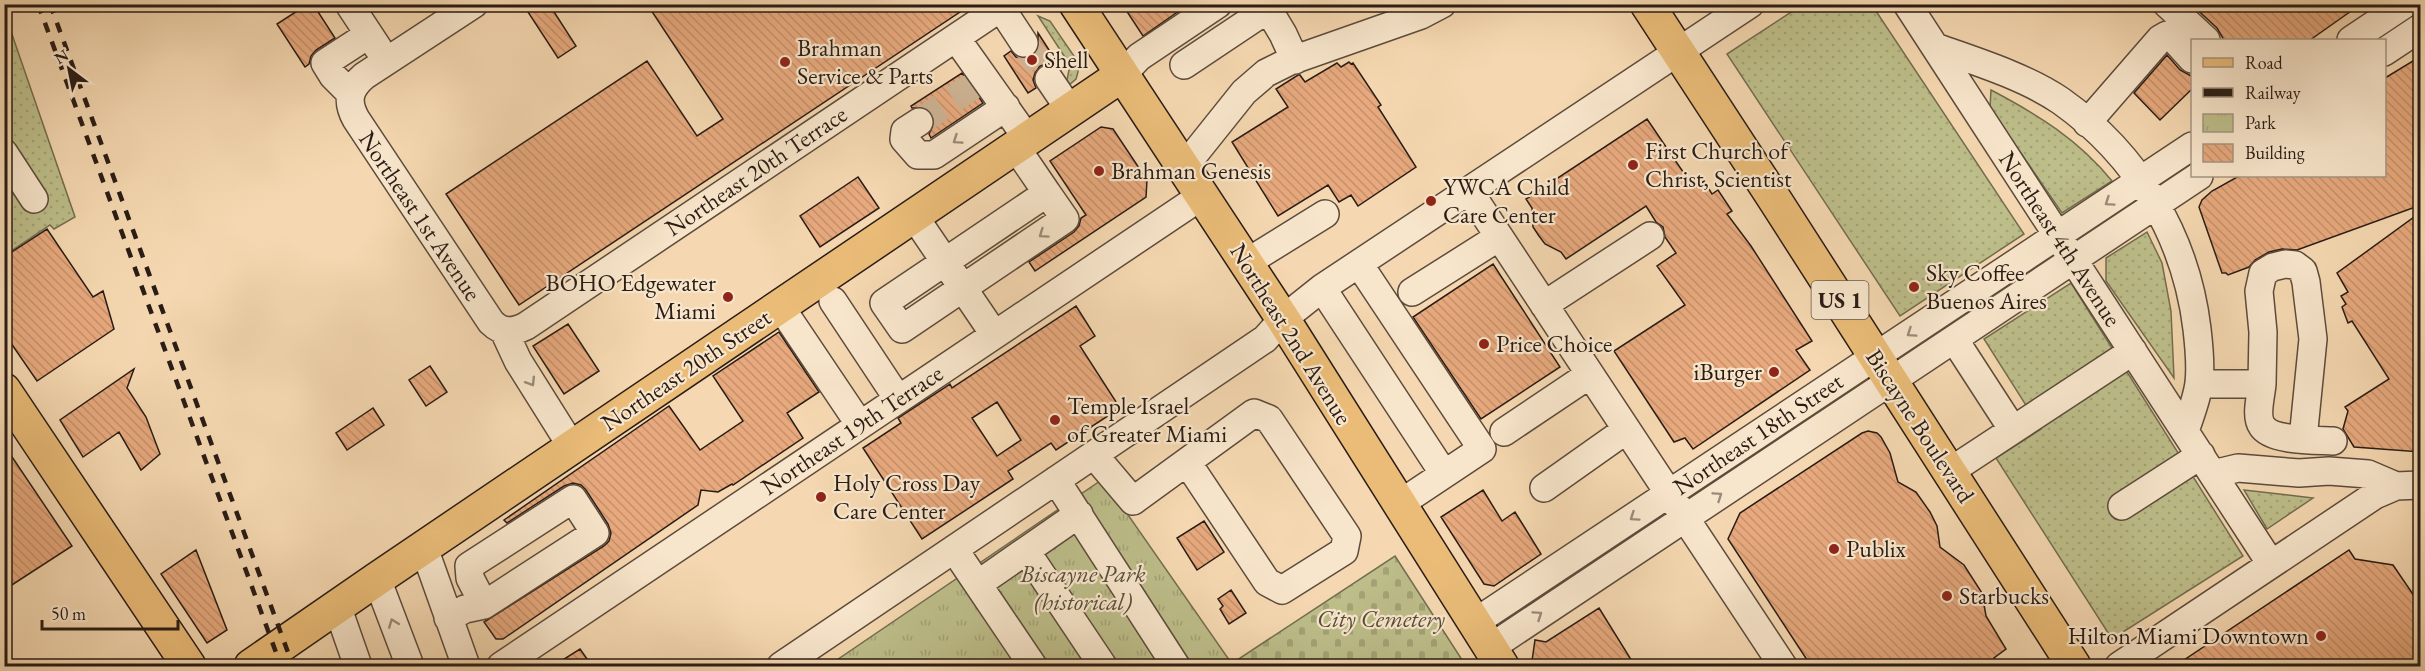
<svg xmlns="http://www.w3.org/2000/svg" width="2425" height="671" font-family="'EB Garamond',serif">
  <style>
    .grass { fill: url(#grass-dots); stroke: #736d50; stroke-width: 1.5 }
    .cemetery { fill: url(#cemetery-stones); stroke: #736d50; stroke-width: 1.5 }
    .park { fill: url(#park-tufts); stroke: #736d50; stroke-width: 1.5 }
    .building { fill: url(#building-back-hatch); stroke: #291c15; stroke-width: 1.5; fill-rule: evenodd }
    .lines { fill: none; stroke-linecap: round; stroke-linejoin: round }
    .minor-tunnel { stroke: #ccb292; stroke-width: 27; stroke-dasharray: 27 14; stroke-linecap: butt }
    .minor-casing { stroke: #5c4b3c; stroke-width: 30 }
    .major-casing { stroke: #291c15; stroke-width: 36 }
    .minor { stroke: #f8e6cc; stroke-width: 27 }
    .major { stroke: #eabc78; stroke-width: 33 }
    .rail { stroke: #291c15; stroke-width: 4.5; stroke-dasharray: 10 10; stroke-linecap: butt }
    .oneway { stroke: #9b8b7a }
    .poi-dot { fill: #8f2418; stroke: #f8e6cc; stroke-width: 2 }
    .labels { text-anchor: middle; stroke-width: 4.5; stroke-linejoin: round; paint-order: stroke }
    .shield { fill: #f8e6cc; stroke: #67594c; stroke-width: 1.5 }
    .shield-label { font-size: 22px; font-weight: bold; fill: #291c15 }
    .poi-label { font-size: 24px; fill: #291c15; stroke: #f8e6cc; text-anchor: start }
    .street-label { font-size: 24px; fill: #291c15; stroke: #f8e6cc }
    .park-label { font-size: 24px; font-style: italic; fill: #554d38; stroke: #f8e6cc }
  </style>
  <defs>
    <pattern id="grass-dots" width="8" height="8" patternUnits="userSpaceOnUse" patternTransform="scale(1.5)"><rect width="8" height="8" fill="#bdbe8a"/><path d="M2 2h.1M6 6h.1" fill="none" stroke="#a2a376" stroke-width="1.8" stroke-linecap="round"/></pattern>
    <pattern id="cemetery-stones" width="16" height="16" patternUnits="userSpaceOnUse" patternTransform="scale(1.5)"><rect width="16" height="16" fill="#bdbe8a"/><path d="M2 7V4a2 2 0 0 1 4 0v3zM10 15v-3a2 2 0 0 1 4 0v3z" fill="#a2a376"/></pattern>
    <pattern id="park-tufts" width="24" height="20" patternUnits="userSpaceOnUse" patternTransform="scale(1.5)"><rect width="24" height="20" fill="#bdbe8a"/><path d="M3 7l-1-3M5 7V3M7 7l1-3M15 17l-1-3M17 17v-4M19 17l1-3" fill="none" stroke="#a2a376"/></pattern>
    <pattern id="building-back-hatch" width="6" height="6" patternUnits="userSpaceOnUse" patternTransform="scale(1.5)"><rect width="6" height="6" fill="#e7a97d"/><path d="M-1 5l2 2M0 0l6 6M5-1l2 2" fill="none" stroke="#c6916b"/></pattern>
  </defs>
  <rect width="100%" height="100%" fill="#f5d8b1"/>
  <filter id="stains"><feTurbulence type="fractalNoise" baseFrequency=".00333" numOctaves="4"/><feColorMatrix values="0 0 0 0 .2 0 0 0 0 .09 0 0 0 0 .02 0 0 0 .5 -.17"/></filter>
  <radialGradient id="worn" r=".72"><stop offset=".6" stop-color="#630" stop-opacity="0"/><stop offset="1" stop-color="#630" stop-opacity=".3"/></radialGradient>
  <path class="grass" d="M1802,5h70l152,229 -124,82 -173,-262z
    M1038,16l12,5 28,41v10l-2,7 -7,6 -2,-5 3,-15z
    M6,17l69,200 -21,12 -4,-4 -45,30 -1,-237z
    M1991,90c46,24 88,50 121,91l-50,32 -72,-105z
    M2147,232l15,31 9,48 3,67 -68,-97v-23z
    M2071,283l172,273 -131,83 -116,-181 45,-29 -57,-90z
    M2244,490l69,8 -46,31z"/>
  <path class="cemetery" d="M1395,556l71,110h-238z"/>
  <path class="park" d="M1103,479l129,185 -4,2h-400z"/>
  <path class="building" d="M308,4h5l22,34 -19,12 -5,6 -2,8 -4,3 -28,-43z
    M540,4h9l27,42 -18,12 -30,-46z
    M647,4h325l-453,301 -73,-111 201,-133 50,75 26,-17z
    M1122,4h67l-46,32z
    M2191,4h170l-51,36h-86l-7,-12z
    M1038,33l24,37 -7,-5 -7,-2 -8,3 -5,7 -2,7 3,8 -8,5 -24,-37 7,-5 5,6 8,2 9,-3 5,-6z
    M2167,55l13,15 13,7v11l-33,32 -26,-27z
    M2421,56v149l-124,45 -15,-1 -13,3 -14,8 -6,7 -21,8 -2,-2h-4l-23,-66 3,-7 10,-9 27,-15h146v-98z
    M1349,62l2,2 2,-1 28,42 -3,2 38,60 -58,39 -7,-11 -12,7 -11,-17 -50,31 -46,-74 56,-35 -12,-18 22,-14h2l5,7 32,-19 4,4z
    M962,73l21,30 -52,35 -2,-4 6,-12 -3,-9 -6,-5h-14l-1,-2z
    M1647,119l47,69 10,-7 8,13 6,-4 14,21 -5,3 24,32 61,95 -16,9 14,20 -117,79 -8,-11 -11,4 -60,-91 71,-46 -28,-39 19,-13 -11,-16 -2,-10 -7,-5 -10,-16 -80,53 -5,-7 -16,-8 -6,-8 -6,-9 -1,-19 -6,-9z
    M1101,127l12,2 34,51 -1,17 -111,74 -6,-9 45,-30 5,-6 2,-8 5,-3 -36,-54z
    M858,177l21,31 -59,39 -20,-31z
    M2421,212v240l-67,-5 -11,-18 5,-18 -3,-4 44,-28 -37,-58 -4,2 -6,-16 4,-3 -5,-8 7,-4 -11,-19z
    M47,229l46,68 10,-6 11,38 -77,52 -33,-48v-76z
    M1493,264l67,103 -79,52 -68,-102z
    M1076,306l19,30 -15,10 40,62 -64,42 -5,-7 -43,28 5,8 -91,60 -59,-91 38,-25 -3,-5 52,-34 2,4zM997,402l24,38 -24,16 -25,-38z
    M568,324l31,47 -35,23 -31,-48z
    M779,332l40,60 -32,21 16,25 -70,47 -1,-1 -14,8 -17,-2 -3,15 -195,134h-7l-12,-17 120,-76 5,-5 2,-8 -3,-9 -22,-34 -5,-5 -8,-2 -9,3 -57,37 -3,-3 165,-114 31,44 43,-29 -30,-45z
    M430,366l17,26 -21,14 -17,-26z
    M134,369l-7,19 19,29 14,37 -19,16 -22,-38 -36,25 -23,-37z
    M373,408l11,17 -37,25 -11,-17z
    M1868,431l9,2 4,4 9,16 8,29 18,10 14,20 7,14 3,21 24,18 18,28 4,23 20,33 -12,9 5,8h-188l-83,-127 12,-26 122,-80z
    M4,445l68,101 -68,44z
    M1483,490l19,31 13,-9 26,42 -47,32 -10,-2 -43,-67z
    M1204,521l20,31 -27,18 -20,-32z
    M196,550l31,80 -20,13 -46,-69z
    M2349,550l6,9 38,6 28,41v60h-246z
    M1231,590l15,23 -17,11 -9,-15 3,-3 -5,-7z
    M1599,608l36,58h-91l-12,-5 3,-21 11,2z
    M580,649l12,17h-39z"/>
  <g class="lines">
    <path class="minor-tunnel" d="M1024,43l25,36
      M919,122l58,-39"/>
    <g class="minor-casing">
      <path id="minor" d="M349,4l29,44
        M474,4l-110,72c-15,13 -18,25 -8,43l135,203c11,11 21,11 35,4l480,-322
        M1265,4l18,30 12,26
        M1907,4l364,560
        M2167,4l39,36
        M1001,8l23,35
        M956,38l71,100
        M2351,40l54,-36
        M1935,47c40,14 91,30 126,54 76,54 125,135 136,228 2,17 4,37 2,54 -2,16 -9,33 -14,48
        M2384,52l36,-24
        M1184,65l84,-56
        M1122,75l17,-18 79,-53
        M1049,79l21,31
        M350,93l-17,-17 -8,-13 43,-28
        M919,122l-14,9 -1,8 14,16h16l72,-48
        M2087,123l73,-84 7,-4 6,3 19,21
        M1015,146l32,47 -163,110 18,26 163,-110 -18,-26
        M4,153l30,46
        M1184,167l60,-75 22,-19 24,-12 131,-46 21,-11
        M1469,191l314,475
        M914,216l80,118
        M1246,263l79,-49
        M1359,264l123,185 -84,56
        M1322,288l122,186
        M1412,292l87,-55
        M833,301l65,98
        M1544,305l106,-69
        M780,306l80,119
        M504,331l14,30 54,86
        M1954,339l59,91
        M2199,384h63l1,-52 -4,-41 4,-18 10,-6 12,-3 10,1 8,6 3,11 7,57 -10,100
        M2262,384c-1,12 -7,32 0,42 9,15 55,14 71,15
        M1504,432l85,-57
        M1094,455l39,46 121,-88 15,6 78,117 -3,15 -62,39 -15,-8 -80,-120
        M1949,472l184,-121
        M2213,474l25,-6 61,5 30,-2 39,3 28,12
        M1056,480l120,186
        M1544,488l82,-58
        M2122,506l79,-51
        M424,548l42,118
        M954,549l79,117
        M1026,551l77,115
        M377,579l33,87
        M978,584l101,-70
        M337,606l21,60
        M448,618l17,-9 19,-4 111,-72 -22,-34 -104,67 1,12 14,27
        M1474,623l718,-477
        M1490,648l709,-472
        M501,666l702,-471
        M781,666l484,-327 18,-20 39,-31 428,-284
        M2119,666l256,-171 21,-9 24,-1"/>
    </g>
    <g class="major-casing">
      <path id="major" d="M1076,4l207,315 219,347
        M1647,4l128,196 299,466
        M4,390l185,276
        M251,666l126,-87 745,-504"/>
    </g>
    <use href="#minor" class="minor"/>
    <use href="#major" class="major"/>
    <path class="rail" d="M38,4l243,662
      M50,4l243,662"/>
  </g>
  <defs><path id="oneway-chevron" d="M-2-3.5L2.5 0L-2 3.5" fill="none" stroke-width="1.6" stroke-linecap="round" stroke-linejoin="round" transform="scale(1.5)"/></defs>
  <g class="oneway">
    <use href="#oneway-chevron" transform="translate(957 140) rotate(146)"/>
    <use href="#oneway-chevron" transform="translate(2109 202) rotate(146)"/>
    <use href="#oneway-chevron" transform="translate(1043 234) rotate(145)"/>
    <use href="#oneway-chevron" transform="translate(1911 333) rotate(146)"/>
    <use href="#oneway-chevron" transform="translate(531 382) rotate(58)"/>
    <use href="#oneway-chevron" transform="translate(1718 496) rotate(-34)"/>
    <use href="#oneway-chevron" transform="translate(1634 517) rotate(146)"/>
    <use href="#oneway-chevron" transform="translate(1538 615) rotate(-34)"/>
    <use href="#oneway-chevron" transform="translate(393 623) rotate(-111)"/>
  </g>
  <g class="poi-dot">
    <circle cx="1032" cy="60" r="6"/>
    <circle cx="785" cy="62" r="6"/>
    <circle cx="1633" cy="165" r="6"/>
    <circle cx="1099" cy="171" r="6"/>
    <circle cx="1431" cy="201" r="6"/>
    <circle cx="1914" cy="287" r="6"/>
    <circle cx="728" cy="297" r="6"/>
    <circle cx="1484" cy="344" r="6"/>
    <circle cx="1774" cy="372" r="6"/>
    <circle cx="1055" cy="420" r="6"/>
    <circle cx="821" cy="497" r="6"/>
    <circle cx="1834" cy="549" r="6"/>
    <circle cx="1947" cy="596" r="6"/>
    <circle cx="2321" cy="636" r="6"/>
  </g>
  <g class="labels">
    <rect class="shield" x="1811.5" y="281" width="57" height="38" rx="4.5"/>
    <g class="shield-label">
      <text x="1840" y="308">US 1</text>
    </g>
    <g class="poi-label">
      <text x="797" y="56">Brahman<tspan x="797" dy="28">Service &amp; Parts</tspan></text>
      <text x="1044" y="68">Shell</text>
      <text x="1645" y="159">First Church of<tspan x="1645" dy="28">Christ, Scientist</tspan></text>
      <text x="1111" y="179">Brahman Genesis</text>
      <text x="1443" y="195">YWCA Child<tspan x="1443" dy="28">Care Center</tspan></text>
      <text x="1926" y="281">Sky Coffee<tspan x="1926" dy="28">Buenos Aires</tspan></text>
      <text x="716" y="291" text-anchor="end">BOHO Edgewater<tspan x="716" dy="28">Miami</tspan></text>
      <text x="1496" y="352">Price Choice</text>
      <text x="1762" y="380" text-anchor="end">iBurger</text>
      <text x="1067" y="414">Temple Israel<tspan x="1067" dy="28">of Greater Miami</tspan></text>
      <text x="833" y="491">Holy Cross Day<tspan x="833" dy="28">Care Center</tspan></text>
      <text x="1846" y="557">Publix</text>
      <text x="1959" y="604">Starbucks</text>
      <text x="2309" y="644" text-anchor="end">Hilton Miami Downtown</text>
    </g>
    <g class="street-label">
      <text transform="translate(756 171) rotate(-34)" y="8">Northeast 20th Terrace</text>
      <text transform="translate(420 216) rotate(56)" y="8">Northeast 1st Avenue</text>
      <text transform="translate(2060 239) rotate(57)" y="8">Northeast 4th Avenue</text>
      <text transform="translate(1291 334) rotate(58)" y="8">Northeast 2nd Avenue</text>
      <text transform="translate(686 370) rotate(-34)" y="8">Northeast 20th Street</text>
      <text transform="translate(1920 426) rotate(57)" y="8">Biscayne Boulevard</text>
      <text transform="translate(852 430) rotate(-34)" y="8">Northeast 19th Terrace</text>
      <text transform="translate(1758 434) rotate(-34)" y="8">Northeast 18th Street</text>
    </g>
    <g class="park-label">
      <text x="1083" y="582">Biscayne Park<tspan x="1083" dy="28">(historical)</tspan></text>
      <text x="1381" y="627">City Cemetery</text>
    </g>
  </g>
  <rect width="2425" height="671" fill="none" stroke="#f5d8b1" stroke-width="24"/>
  <rect x="6" y="6" width="2413" height="659" fill="none" stroke="#291c15" stroke-width="3"/>
  <rect x="12" y="12" width="2401" height="647" fill="none" stroke="#291c15" stroke-width="1.5"/>
  <rect x="2191" y="39" width="195" height="138" fill="#f8e6cc" stroke="#a59583" stroke-width="1.5"/>
  <rect x="2203" y="58" width="30" height="9" fill="#eabc78" stroke="#a59583" stroke-width="1.5"/>
  <text x="2245" y="69" font-size="18" fill="#291c15">Road</text>
  <rect x="2203" y="88" width="30" height="9" fill="#291c15" stroke="#a59583" stroke-width="1.5"/>
  <text x="2245" y="99" font-size="18" fill="#291c15">Railway</text>
  <rect x="2203" y="114" width="30" height="18" fill="url(#park-tufts)" stroke="#a59583" stroke-width="1.5"/>
  <text x="2245" y="129" font-size="18" fill="#291c15">Park</text>
  <rect x="2203" y="144" width="30" height="18" fill="url(#building-back-hatch)" stroke="#a59583" stroke-width="1.5"/>
  <text x="2245" y="159" font-size="18" fill="#291c15">Building</text>
  <g transform="translate(69 69) rotate(328)" stroke="#f8e6cc" stroke-width="4.5" paint-order="stroke">
  <path d="M0-4.5L10 22L0 15L-10 22Z" fill="#291c15"/>
  <text y="-9" font-size="16" font-weight="bold" text-anchor="middle" fill="#291c15">N</text>
  </g>
  <path d="M42 620v9h136v-9" fill="none" stroke="#291c15" stroke-width="3"/>
  <text x="51" y="620" font-size="18" fill="#291c15" stroke="#f8e6cc" stroke-width="4.5" paint-order="stroke">50 m</text>
  <rect width="100%" height="100%" filter="url(#stains)"/>
  <rect width="100%" height="100%" fill="url(#worn)"/>
</svg>
